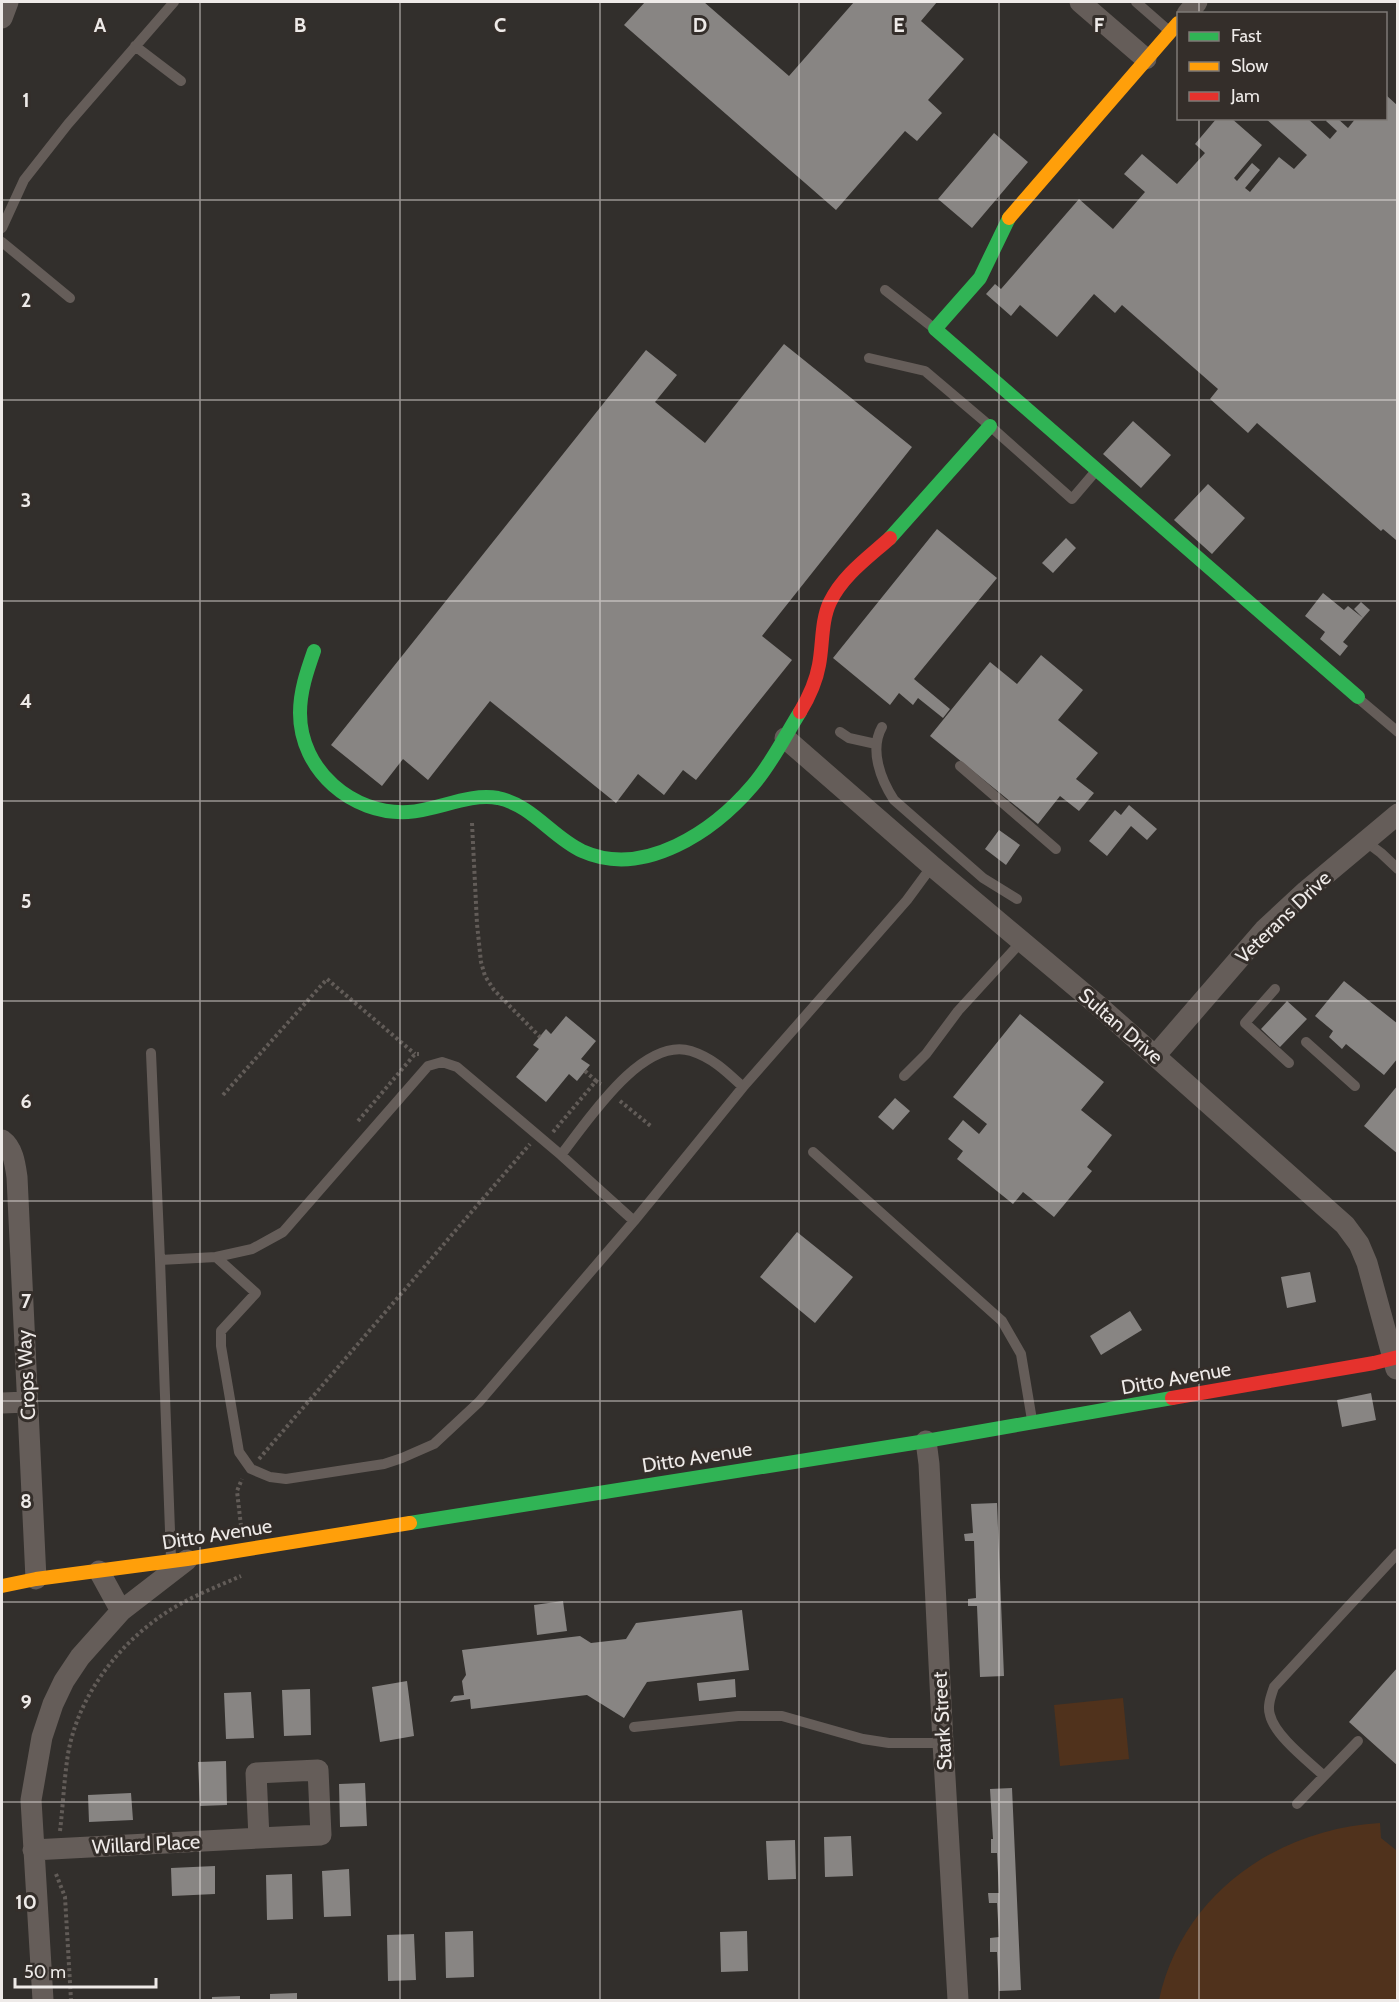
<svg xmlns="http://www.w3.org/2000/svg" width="1399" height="2002" font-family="Cabin,sans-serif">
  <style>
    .green { fill: #50321c }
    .building { fill: #888583 }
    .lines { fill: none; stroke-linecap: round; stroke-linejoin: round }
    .path { stroke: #625c58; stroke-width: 4; stroke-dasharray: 3 3; stroke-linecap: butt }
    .lane { stroke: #655d59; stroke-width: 10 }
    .street { stroke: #655d59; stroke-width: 21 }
    .fast { stroke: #30b455; stroke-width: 14 }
    .slow { stroke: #ff9f0a; stroke-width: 14 }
    .jam { stroke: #e5322d; stroke-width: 14 }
    .grid { fill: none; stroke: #eeeae8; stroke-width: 1.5; stroke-opacity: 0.55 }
    .labels { text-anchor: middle; stroke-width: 6; stroke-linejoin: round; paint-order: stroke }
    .street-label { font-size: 20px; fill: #eeeae8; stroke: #342e2a }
    .grid-label { font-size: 20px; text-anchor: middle; font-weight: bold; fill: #eeeae8; stroke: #342e2a; stroke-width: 6; stroke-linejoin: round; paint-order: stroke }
  </style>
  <rect width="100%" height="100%" fill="#322f2c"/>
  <path class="green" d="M1123,1698l6,61 -69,7 -6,-61z
    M1380,1823l1,15 15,12 1,150h-238c23,-105 117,-171 221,-177z"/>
  <path class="building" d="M645,2h59l85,74 65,-74h83l-16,19 43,38 -36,41 14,13 -25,28 -12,-10 -69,79 -212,-185z
    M1386,95l12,11v431l-2,3 -13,-11 -2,2 -124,-108 -9,10 -38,-34 8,-10 -96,-84 -7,8 -21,-19 -37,43 -37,-32 -9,11 -25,-22 9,-10 6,5 78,-90 34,30 32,-37 -21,-18 18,-20 35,30 28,-31 -10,-9 22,-26h14l31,27 -28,33 3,3 15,-18 8,7 -15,18 5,4 29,-35 15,12 13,-14 -42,-37h42l23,21 7,-8 -11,-10 2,-3h9l11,10 8,-10h30z
    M994,133l34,29 -56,66 -34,-29z
    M784,344l128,103 -150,189 30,24 -96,120 -13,-10 -19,25 -26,-21 -22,29 -126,-102 -62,79 -25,-21 -21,27 -51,-41 315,-395 31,25 -22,27 50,41z
    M1133,421l38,34 -30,33 -38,-34z
    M1208,484l37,34 -33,36 -38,-34z
    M937,529l60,49 -83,101 36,30 -7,9 -25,-20 -5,7 -14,-12 -9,12 -57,-47z
    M1066,538l10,10 -23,25 -11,-10z
    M1323,593l21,17 4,-4 15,12 -20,24 5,4 -8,10 -20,-17 5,-7 -20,-16z
    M1361,602l9,8 -7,8 -9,-9z
    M1041,655l42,35 -25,30 40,33 -22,26 18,14 -15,18 -19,-15 -22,28 -108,-88 60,-74 27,22z
    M1129,805l28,24 -10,11 -16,-14 -24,30 -18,-15 26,-31 6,5z
    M999,830l21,15 -14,20 -21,-16z
    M1344,981l54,43v34l-14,17 -38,-31 -4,5 -13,-12 4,-6 -18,-15z
    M1287,1001l20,18 -27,28 -19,-18z
    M1020,1014l84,68 -23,28 31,25 -25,32 5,4 -38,46 -31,-25 -10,12 -56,-45 6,-8 -15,-12 15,-19 16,14 8,-10 -34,-27z
    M566,1016l30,25 -15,18 9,6 -13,16 -8,-7 -23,28 -30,-25 23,-28 -6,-4 13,-16 5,5z
    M1398,1085v69l-34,-28z
    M895,1098l15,13 -17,19 -15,-13z
    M797,1232l56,45 -38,46 -55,-46z
    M1310,1272l6,30 -29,6 -6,-31z
    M1130,1311l12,19 -41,25 -11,-19z
    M1371,1393l5,27 -34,7 -5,-27z
    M997,1503l7,173 -24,1 -3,-71h-9v-7l8,-1 -2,-57h-9l-1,-7 9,-1 -2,-29z
    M563,1601l4,30 -30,4 -3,-30z
    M742,1610l7,60 -102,12 -23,36 -37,-23 -116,14 -1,-10 -20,3 4,-6 10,-1 -2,-14 4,-6 -4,-25 118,-14 11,7 35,-4 10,-16z
    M1398,1667v99l-49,-44z
    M735,1679l1,18 -37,4 -2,-18z
    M407,1681l7,55 -34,6 -8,-55z
    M310,1689l1,46 -27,1 -2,-46z
    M251,1692l3,46 -28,1 -2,-46z
    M226,1761l1,44 -27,1 -2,-44z
    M365,1783l2,43 -27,1 -1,-43z
    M1012,1788l9,202 -22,1 -2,-39h-7v-14l9,-1 -2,-34h-8l-1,-10h11l-2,-40h-6v-14h2l-3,-50z
    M131,1793l2,27 -44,2 -1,-27z
    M851,1836l2,40 -28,1 -1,-40z
    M795,1840l1,39 -28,1 -2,-39z
    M215,1866v28l-43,2 -1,-28z
    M349,1869l2,47 -27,1 -2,-46z
    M292,1874l1,45 -26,1 -1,-45z
    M473,1931l1,46 -28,1 -1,-46z
    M747,1931l1,40 -27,1 -1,-40z
    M414,1934l2,46 -28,1 -1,-46z
    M297,1993v7h-27v-6z
    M240,1996v4h-28v-3z"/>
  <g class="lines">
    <path class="path" d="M472,823l5,101 4,38 4,14 9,14 46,47
      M585,1071l11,10
      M223,1095l104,-116 88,75
      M620,1101l32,26
      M358,1121l57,-67h4
      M553,1132l43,-51 5,3
      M259,1459l271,-315
      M241,1526l-4,-35 5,-12
      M60,1831c3,-25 4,-51 8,-77 10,-58 50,-110 99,-142 23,-15 49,-25 74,-36
      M56,1874l9,23 6,103"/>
    <path class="lane" d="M1136,2l32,28
      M135,46l46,35
      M2,228l22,-48 44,-56 106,-122
      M2,242l68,56
      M885,290l50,39
      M869,358l56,13 65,55 82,73 23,-27
      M1359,699l39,33
      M882,727c-13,23 -1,53 12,73l89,78 34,21
      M840,732l9,6 27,6
      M960,766l96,83
      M1365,841l16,12 17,16
      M1275,989l-30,34 44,40
      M1306,1042l49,44
      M151,1053l9,207
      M904,1076l22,-22 32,-43 64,-70
      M813,1152l189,169 19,33 11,66
      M561,1155c26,-33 81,-119 130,-104 22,7 36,21 52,36
      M216,1257l36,-8 31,-17 145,-166 14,-4 15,5 104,88 73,66
      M171,1558l-11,-298 56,-3 40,36 -35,38v15l18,106 12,17 19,8 16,2 98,-15 18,-6 32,-14 45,-42 155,-181 109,-134 164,-187 25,-34
      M634,1727l104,-11h44l81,23 26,4h54
      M1324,1776c-16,-15 -49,-40 -54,-61 -3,-9 1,-19 4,-28l124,-134
      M1297,1804l61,-63"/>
    <path class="street" d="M1080,2l66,57
      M1187,14l10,-12
      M2,18l6,-16
      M785,738l147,128 168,141 245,218 14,19 8,19 29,106
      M1155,1056l109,-126 42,-39 92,-77
      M2,1140c11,8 13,23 15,37l19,402
      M2,1403l25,-1
      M926,1441l3,23 14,279 15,257
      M99,1571l22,40
      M318,1770l3,65 -62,3 -3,-65z
      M33,1850l226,-12
      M43,2000l-12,-200 11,-63 11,-33 11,-23 16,-24 41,-46 66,-51"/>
    <path class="fast" d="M1009,218l-29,60 -45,51 423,368
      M890,538l100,-112
      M314,651c-7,20 -14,40 -14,62 0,57 52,102 108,99 30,-2 60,-19 90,-14 34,7 54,39 84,53 62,28 132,-20 171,-66 19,-22 32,-49 47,-73
      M410,1523l516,-82 246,-43"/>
    <path class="slow" d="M1009,218l169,-195
      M2,1586l34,-7 151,-20 223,-36"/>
    <path class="jam" d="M800,712c9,-15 16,-30 19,-47 4,-21 2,-44 11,-63 13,-27 39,-45 60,-64
      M1172,1398l202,-35 24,-6"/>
  </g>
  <path class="grid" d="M200,2v1998M400,2v1998M600,2v1998M799,2v1998M999,2v1998M1199,2v12M1199,118v1882M2,200h1396M2,400h1396M2,601h1396M2,801h1396M2,1001h1396M2,1201h1396M2,1401h1396M2,1602h1396M2,1802h1396"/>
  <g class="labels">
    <g class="street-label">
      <text transform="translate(1283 917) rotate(-44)" y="7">Veterans Drive</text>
      <text transform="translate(1121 1026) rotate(41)" y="7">Sultan Drive</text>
      <text transform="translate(26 1375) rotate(-93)" y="7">Crops Way</text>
      <text transform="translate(1176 1378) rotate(-10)" y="7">Ditto Avenue</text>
      <text transform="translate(697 1457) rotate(-9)" y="7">Ditto Avenue</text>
      <text transform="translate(217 1534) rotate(-9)" y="7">Ditto Avenue</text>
      <text transform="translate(942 1721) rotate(-93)" y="7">Stark Street</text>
      <text transform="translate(146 1844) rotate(-3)" y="7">Willard Place</text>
    </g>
  </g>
  <g class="grid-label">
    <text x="100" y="32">A</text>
    <text x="300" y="32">B</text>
    <text x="500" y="32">C</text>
    <text x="700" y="32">D</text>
    <text x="899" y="32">E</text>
    <text x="1099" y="32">F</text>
    <text x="26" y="107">1</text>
    <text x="26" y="307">2</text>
    <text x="26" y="507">3</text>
    <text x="26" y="708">4</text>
    <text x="26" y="908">5</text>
    <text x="26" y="1108">6</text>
    <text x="26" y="1308">7</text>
    <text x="26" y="1508">8</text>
    <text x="26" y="1709">9</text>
    <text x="26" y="1909">10</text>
  </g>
  <rect width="1399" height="2002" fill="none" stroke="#eeeae8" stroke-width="6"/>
  <rect x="1177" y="12" width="210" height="108" fill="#342e2a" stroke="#7e7976" stroke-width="1.5"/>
  <rect x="1189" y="32" width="30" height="9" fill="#30b455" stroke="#7e7976" stroke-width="1.5"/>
  <text x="1231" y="42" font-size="18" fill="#eeeae8">Fast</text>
  <rect x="1189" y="62" width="30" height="9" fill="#ff9f0a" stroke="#7e7976" stroke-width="1.5"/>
  <text x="1231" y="72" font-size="18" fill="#eeeae8">Slow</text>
  <rect x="1189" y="92" width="30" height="9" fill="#e5322d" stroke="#7e7976" stroke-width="1.5"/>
  <text x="1231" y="102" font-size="18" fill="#eeeae8">Jam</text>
  <path d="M15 1978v9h141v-9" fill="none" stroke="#eeeae8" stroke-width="3"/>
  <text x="24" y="1978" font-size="18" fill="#eeeae8" stroke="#342e2a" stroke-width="4.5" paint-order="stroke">50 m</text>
</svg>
